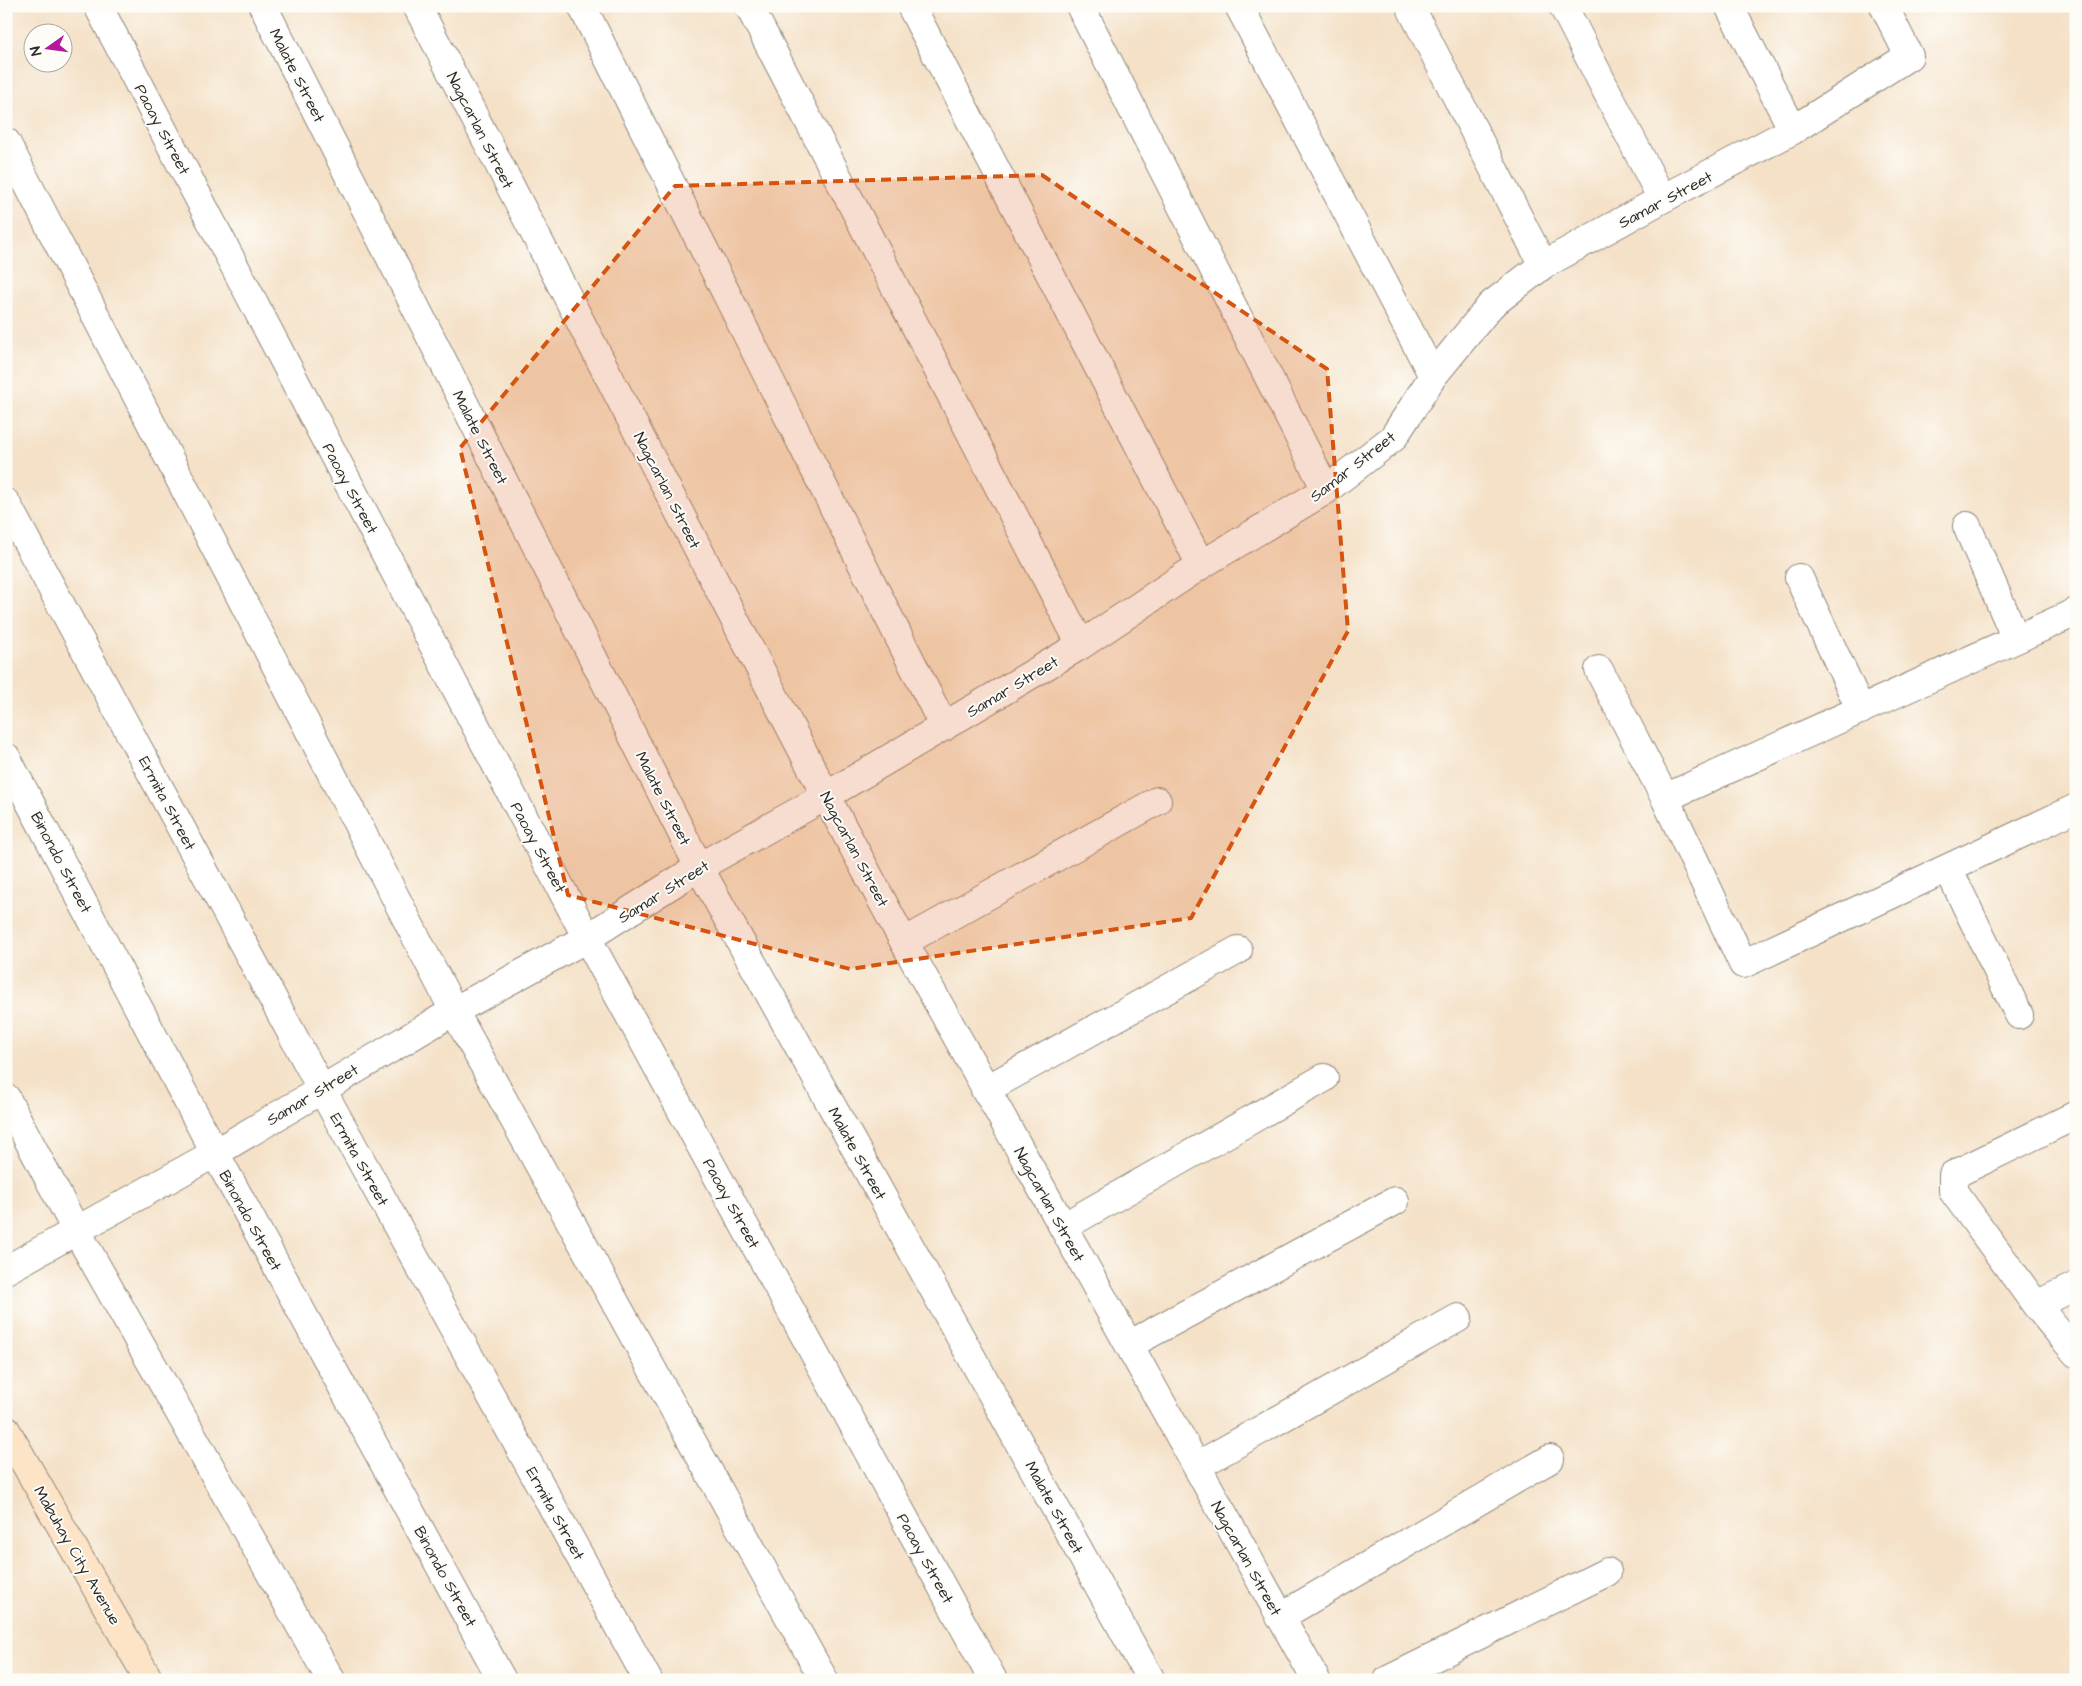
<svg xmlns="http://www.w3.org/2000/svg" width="2082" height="1686" font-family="'Architects Daughter',sans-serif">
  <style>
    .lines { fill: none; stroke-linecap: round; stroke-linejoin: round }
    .street-casing { stroke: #908679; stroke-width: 30 }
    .secondary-casing { stroke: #908679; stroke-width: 30 }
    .street { stroke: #fff; stroke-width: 28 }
    .secondary { stroke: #fee4c6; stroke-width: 28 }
    .marked { fill: #d5540f; fill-opacity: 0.2; stroke: #d5540f; stroke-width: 4; stroke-dasharray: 10 6; stroke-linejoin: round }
    .labels { text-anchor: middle; stroke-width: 4; stroke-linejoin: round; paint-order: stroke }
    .street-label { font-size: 16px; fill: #2b2b2b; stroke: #fdfcf7 }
  </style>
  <rect width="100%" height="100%" fill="#fdfcf7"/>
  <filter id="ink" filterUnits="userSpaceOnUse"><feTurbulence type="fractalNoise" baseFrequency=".02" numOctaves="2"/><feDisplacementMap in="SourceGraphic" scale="10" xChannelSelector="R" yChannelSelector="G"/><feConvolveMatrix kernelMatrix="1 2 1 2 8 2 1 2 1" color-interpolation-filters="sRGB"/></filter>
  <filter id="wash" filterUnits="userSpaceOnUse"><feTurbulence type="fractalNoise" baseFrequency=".0096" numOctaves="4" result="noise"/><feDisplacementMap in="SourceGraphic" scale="20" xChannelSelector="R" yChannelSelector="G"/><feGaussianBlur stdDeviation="1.12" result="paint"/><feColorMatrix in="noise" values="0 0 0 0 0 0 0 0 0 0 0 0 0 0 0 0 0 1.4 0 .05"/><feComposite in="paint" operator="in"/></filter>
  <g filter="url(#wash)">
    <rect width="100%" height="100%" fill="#f4e1c7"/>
  </g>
  <g filter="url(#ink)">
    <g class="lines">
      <g class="street-casing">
        <path id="street" d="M98,6l489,932 406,742
          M263,6l436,861 452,813
          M417,6l409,790 78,146 412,738
          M582,6l362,721
          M749,6l332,639
          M911,6l290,559
          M1080,6l246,484
          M1239,6l194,370
          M1410,6l133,259
          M1563,6l99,193
          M1729,6l64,124
          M6,142l448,869 370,669
          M6,503l315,585 327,592
          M1967,526l49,113
          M1799,578l62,132
          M1599,670l66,128 411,-186
          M6,757l209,396 287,527
          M1665,798l78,166 333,-156
          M1948,868l71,147
          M904,942l253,-141
          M985,1090l253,-140
          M6,1098l70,132 255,450
          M2076,1115l-123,60v16l83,114 40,48
          M1063,1227l261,-149
          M6,1270l209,-117 239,-142 133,-73 112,-71 127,-71 255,-151 120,-80 125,-75 67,-52 40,-62 58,-71 52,-40 119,-66 131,-69 116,-74 -25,-50
          M2036,1305l40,-19
          M1129,1345l266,-144
          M1197,1466l261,-148
          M1280,1617l270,-158
          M1388,1680l219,-108"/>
      </g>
      <g class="secondary-casing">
        <path id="secondary" d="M6,1430l143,250"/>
      </g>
      <use href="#street" class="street"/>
      <use href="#secondary" class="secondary"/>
    </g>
  </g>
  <path class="marked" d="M1042,175l285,194 21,262 -157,287 -341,51 -282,-74 -108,-447 215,-262z"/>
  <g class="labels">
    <g class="street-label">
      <text transform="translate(298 75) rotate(63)" y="6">Malate Street</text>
      <text transform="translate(163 129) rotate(62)" y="6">Paoay Street</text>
      <text transform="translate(481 130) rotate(63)" y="6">Nagcarlan Street</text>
      <text transform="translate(1665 199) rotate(-28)" y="6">Samar Street</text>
      <text transform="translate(481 437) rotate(63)" y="6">Malate Street</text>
      <text transform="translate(1352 466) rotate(-38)" y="6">Samar Street</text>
      <text transform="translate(351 488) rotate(62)" y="6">Paoay Street</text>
      <text transform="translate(668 490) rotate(63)" y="6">Nagcarlan Street</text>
      <text transform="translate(1012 686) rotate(-31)" y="6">Samar Street</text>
      <text transform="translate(664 798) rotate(63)" y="6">Malate Street</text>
      <text transform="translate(168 803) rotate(62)" y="6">Ermita Street</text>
      <text transform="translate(539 847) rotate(62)" y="6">Paoay Street</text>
      <text transform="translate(855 849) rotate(62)" y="6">Nagcarlan Street</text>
      <text transform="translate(62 862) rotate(62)" y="6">Binondo Street</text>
      <text transform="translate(663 891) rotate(-32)" y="6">Samar Street</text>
      <text transform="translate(312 1094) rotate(-31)" y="6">Samar Street</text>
      <text transform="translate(858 1153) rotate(61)" y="6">Malate Street</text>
      <text transform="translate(360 1159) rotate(61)" y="6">Ermita Street</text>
      <text transform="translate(732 1203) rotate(61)" y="6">Paoay Street</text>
      <text transform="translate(1050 1204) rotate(61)" y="6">Nagcarlan Street</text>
      <text transform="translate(251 1220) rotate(61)" y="6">Binondo Street</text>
      <text transform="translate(1055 1507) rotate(61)" y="6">Malate Street</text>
      <text transform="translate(556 1513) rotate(61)" y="6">Ermita Street</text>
      <text transform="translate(78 1555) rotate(60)" y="6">Mabuhay City Avenue</text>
      <text transform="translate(926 1558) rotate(61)" y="6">Paoay Street</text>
      <text transform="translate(1247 1558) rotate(61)" y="6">Nagcarlan Street</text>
      <text transform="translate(446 1576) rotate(61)" y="6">Binondo Street</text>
    </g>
  </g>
  <rect width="2082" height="1686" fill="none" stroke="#fdfcf7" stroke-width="25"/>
  <g transform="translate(48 48) rotate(256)"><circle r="24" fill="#fdfcf7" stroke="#a9a8a5"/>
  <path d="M0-4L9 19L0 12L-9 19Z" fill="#b5179e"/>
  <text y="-8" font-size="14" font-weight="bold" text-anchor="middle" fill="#2b2b2b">N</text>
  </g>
</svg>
